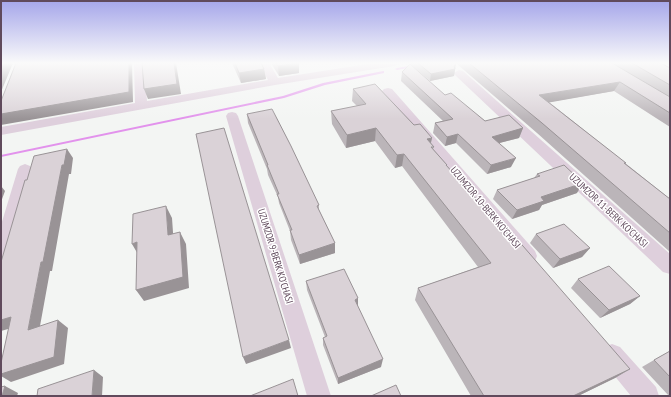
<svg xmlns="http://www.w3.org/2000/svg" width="671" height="397" font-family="'PT Sans Narrow',sans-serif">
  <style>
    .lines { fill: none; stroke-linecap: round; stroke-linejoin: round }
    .stream { fill: #e292ec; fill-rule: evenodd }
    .minor { fill: #decfdc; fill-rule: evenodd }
    .wall { fill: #bbb5b9 }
    .shaded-wall { fill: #999396 }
    .building { fill: #dad2d7; stroke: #999396 }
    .labels { text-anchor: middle; stroke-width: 3; stroke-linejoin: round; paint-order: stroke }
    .street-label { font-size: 10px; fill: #604a5c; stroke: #fff }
  </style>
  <rect width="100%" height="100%" fill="#f3f5f3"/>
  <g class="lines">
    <path class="stream" d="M426,63h8l-37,7 -2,-1 2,-1z
      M383,71h1v2l-59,12 -41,13 -283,59v-2l282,-59 40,-13z"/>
    <path class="minor" d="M134,63h10l3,38 121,-21 -9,-17h10l9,15 96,-15h25l-5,3 -119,19 -274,50v-8l134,-24z
      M459,70l4,1 207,183v20l-7,-2 -208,-197 -1,-2z
      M388,88l4,1 143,162 2,5 -2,5 -7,3 -7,-3 -137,-168 -2,-2 2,-2z
      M232,112l4,1 2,3 93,280h-24l-81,-280 2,-3z
      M25,164l5,2 2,3 -22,87 -2,5 -7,3v-39l17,-56 2,-3z
      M612,344l8,3 36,40 3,9h-28l-27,-33 -3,-8 3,-8z"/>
  </g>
  <path class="wall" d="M232,63h29l3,6 2,10 -25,4z
    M271,63h28v10l-20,3z
    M409,63h45l1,5 -1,8 -24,5z
    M457,63h204l9,5v59l-56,-36 -65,11 121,97v53l-133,-119 -80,-69z
    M402,72l43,23 40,26 38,7 -4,10 -20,5 12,24 -24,7 -31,-31 -11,3 -12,-13 2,-10 8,-2 -42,-40z
    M353,89l61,36 18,13 -1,5 3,4 -1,2 14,16v1l183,203 -15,9 -37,18h-107l-56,-96 3,-12 60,-21 -76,-101 -7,2 -20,-27 -29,7 -14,-24 -1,-13 26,-5 -5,-5z
    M247,114l72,91v5l16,33v10l-35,11 -9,-24 -1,-9 -11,-28 -1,-6 -10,-22 -1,-6 -19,-46z
    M537,174l40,19 -35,12 -3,5 -27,9 -19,-20 4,-9 37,-12z
    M536,234l54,14 -8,9 -29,11 -23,-25z
    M578,279l62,17 -10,8 -30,14 -29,-30z
    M306,281l52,17v9l23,60 -43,17 -15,-39v-7l2,-1 -18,-47z
    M670,351v45h-1l-27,-29 12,-7z"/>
  <path class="shaded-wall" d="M3,63h10l-12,29v-25z
    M129,63h3l1,39 -132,23v-11z
    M174,63h2l5,31 -33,5 -4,-10z
    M299,63v10l-20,3 -1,-10z
    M456,64l-2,12 -24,5 1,-7 23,-8z
    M264,69l2,10 -25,4 -2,-10z
    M620,82l-6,9 -79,14 4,-10z
    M376,128l-1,13 -29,7 1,-13z
    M523,128l-4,10 -31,8 4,-9z
    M458,134l-2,9 -11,3 2,-9z
    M432,138l-3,12 -2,-11z
    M67,149l6,9 -2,16h-2l-17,97h-2l-12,66 -10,-7 13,-68 21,-97z
    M404,154l-2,12 -7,2 2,-13z
    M516,158l-5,9 -24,7 4,-9z
    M583,183l-6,10 -35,12 -3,5 -27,9 5,-9 24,-13z
    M1,186l4,5 -4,11z
    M166,206l6,12 2,29 -6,-12z
    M180,232l6,12 3,44 -45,13 -8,-11z
    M137,242l2,14 -7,-12z
    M335,243v10l-35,11 -1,-9z
    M590,248l-8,9 -29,11 7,-9z
    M640,296l-10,8 -30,14 9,-8z
    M358,298v9l-3,-7z
    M11,317l11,8 -21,6v-11z
    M58,320l10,8 -4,36 -53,18 -10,-6v-2z
    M289,340l2,8 -45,16 -3,-7z
    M383,359l-2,8 -43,17v-6z
    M630,369l-15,9 -37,18h-5z
    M94,370l9,7 -1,19h-10z
    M5,386l13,7 -1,3h-15z"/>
  <path class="building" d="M16,63h113v29l-128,22v-13z
    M142,63h32l3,21 -33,5z
    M235,63h26l3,6 -25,4z
    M276,63h23l-21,3z
    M418,63h36l2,1 -2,2 1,3 -24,5z
    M469,63h143l58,34v16l-50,-31 -81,13 87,68h-2l46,36v34l-128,-110z
    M632,63h29l9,5v17z
    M410,64l35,31 6,-2 34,28 24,-6 14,13 -31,9 24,21 -25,7 -33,-31 -11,3 -12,-14 18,-4 -51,-47z
    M375,84l39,41 6,-1 12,14 -5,1 7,8h-3l16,18h-1l67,75 3,-2 114,131 -57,27h-89l-66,-108 73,-25 -87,-109 -7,1 -21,-27 -29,7 -16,-24 35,-7 -13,-15z
    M272,109l19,37 28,59 -2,1 18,37 -36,12 -9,-25h2l-15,-36h2l-12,-29h1l-21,-51z
    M224,128l65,212 -46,17 -47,-223z
    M67,149l-3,16h-2l-19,97h-2l-13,68 30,-10 -4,37 -53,17v-11l10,-46 -10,3v-58l24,-82h2l7,-24z
    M564,165l19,18 -42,14 3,4 -27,9 -20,-20 43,-14 -3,-2z
    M166,206l2,29 12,-3 3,45 -47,13 1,-48 -5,2 1,-30z
    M564,224l26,24 -30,11 -24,-25z
    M609,266l31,30 -31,14 -31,-31z
    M344,269l14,29 -3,2 28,59 -45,19 -15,-40 4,-2 -21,-55z
    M670,351v26l-16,-17z
    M94,370l-2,26h-55l1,-7z
    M293,379l5,17h-48z
    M396,385l5,11h-30z
    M5,386l-3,10h-1v-9z"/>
  <linearGradient id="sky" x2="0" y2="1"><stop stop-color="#a5a6ea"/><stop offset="0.53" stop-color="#fafafa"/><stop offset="1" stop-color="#fafafa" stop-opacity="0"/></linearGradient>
  <rect width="671" height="119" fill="url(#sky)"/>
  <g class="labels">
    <g class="street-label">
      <text transform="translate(486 207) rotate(50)" y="4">UZUMZOR 10-BERK KO'CHASI</text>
      <text transform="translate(609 210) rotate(43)" y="4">UZUMZOR 11-BERK KO'CHASI</text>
      <text transform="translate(276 256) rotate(73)" y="4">UZUMZOR 9-BERK KO'CHASI</text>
    </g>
  </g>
  <rect width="671" height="397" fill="none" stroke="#604a5c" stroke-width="4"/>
</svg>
